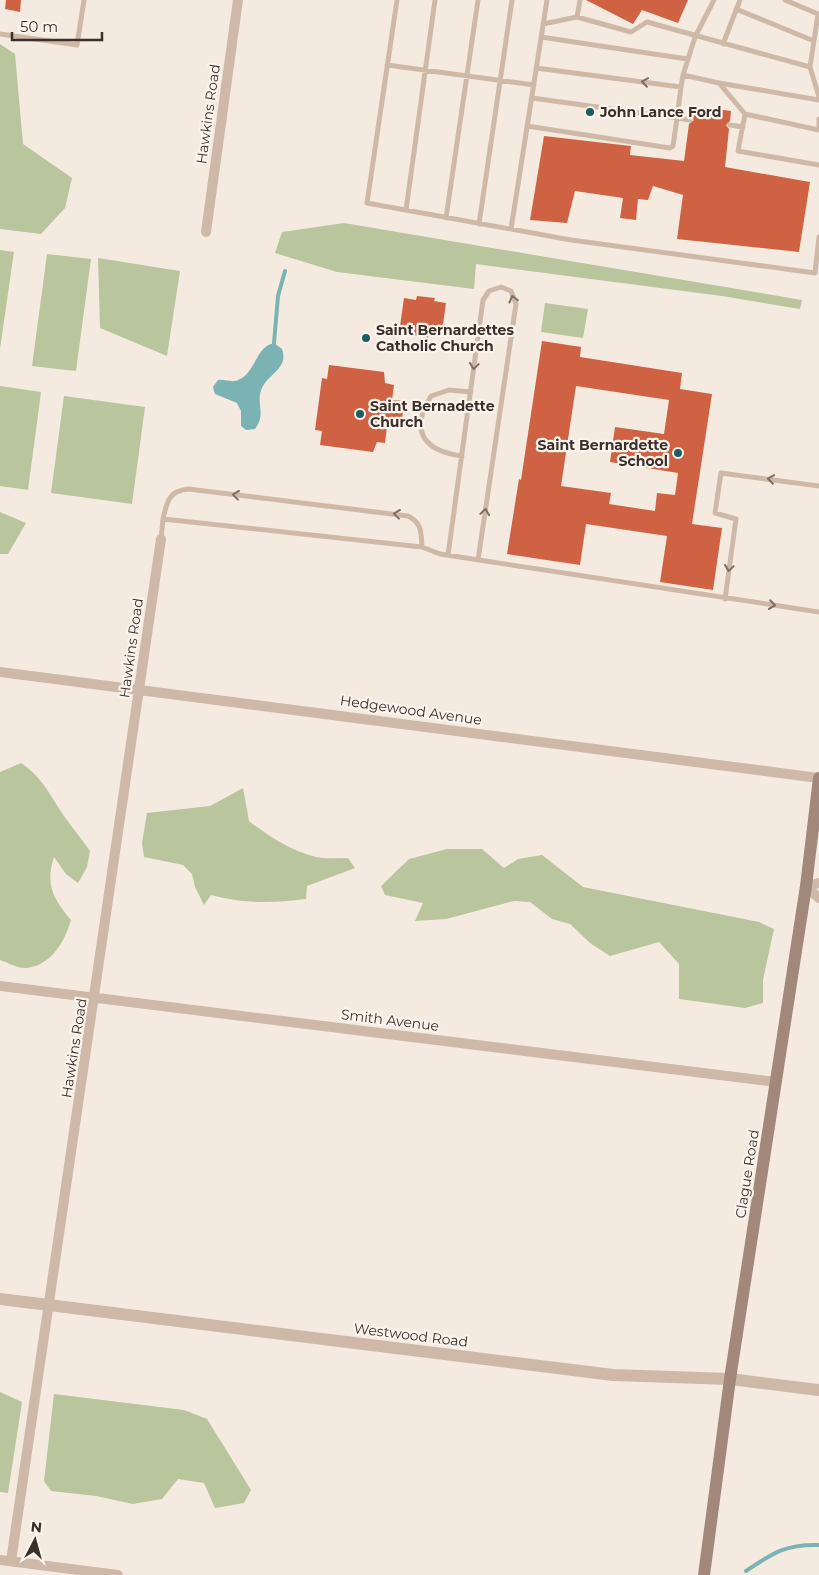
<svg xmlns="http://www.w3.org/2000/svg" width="819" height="1575" font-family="Montserrat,sans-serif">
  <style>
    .green { fill: #b9c59d }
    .water { fill: #7bb3b4 }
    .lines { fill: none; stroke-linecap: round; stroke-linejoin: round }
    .stream { stroke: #7bb3b4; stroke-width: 4 }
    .building { fill: #ce6243; fill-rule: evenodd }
    .service { stroke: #ceb9a9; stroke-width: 5 }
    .minor { stroke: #ceb9a9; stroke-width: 10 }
    .tertiary { stroke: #ceb9a9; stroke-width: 12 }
    .secondary { stroke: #a2887a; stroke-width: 12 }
    .oneway { stroke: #7d6d63 }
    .poi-dot { fill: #1c5d60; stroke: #fbf4ec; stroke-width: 2 }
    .labels { text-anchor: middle; stroke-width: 4.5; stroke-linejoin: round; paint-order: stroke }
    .poi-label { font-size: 14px; font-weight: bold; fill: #3b2f2a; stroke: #fbf4ec; text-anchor: start }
    .street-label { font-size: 14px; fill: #3b2f2a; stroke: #fbf4ec }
  </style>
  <rect width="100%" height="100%" fill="#f5eadf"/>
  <path class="green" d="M0,44l15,10 8,90 49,34 -7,30 -24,26 -41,-5z
    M344,223l458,77 -2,9 -78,-13 -246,-32 -2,25 -137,-17 -62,-19 7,-21z
    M0,250l14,2 -14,97z
    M47,254l44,5 -15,112 -44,-5z
    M98,258l82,13 -13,85 -67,-28z
    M545,303l43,6 -5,29 -42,-6z
    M0,386l41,6 -13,98 -28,-4z
    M64,396l81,11 -13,97 -81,-11z
    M0,512l26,11 -18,31h-8z
    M21,763c18,12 26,26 37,44 9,15 22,29 32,44l-3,16 -9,16 -12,-9 -12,-17c-9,27 -1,42 17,63 -6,21 -20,46 -45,48 -8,1 -19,-6 -26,-8v-188z
    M243,788l6,33c19,15 42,30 67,36 9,2 21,1 32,1l7,10 -48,18 -1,13c-33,4 -63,5 -95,-4l-7,10 -9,-18 -3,-13 -9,-9 -39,-8 -2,-14 5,-30 63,-7z
    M447,849h35l22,19 14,-9 24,-4 41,32 176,35 15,7 -11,51v23l-18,5 -66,-9v-35l-20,-22 -49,14 -20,-13 -20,-19 -18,-5 -22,-17 -16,-1 -68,18 -31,2 8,-18 -38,-8 -4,-9 28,-27z
    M0,1392l22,10 -14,91 -8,-1z
    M54,1394l130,16 23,9 44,71 -7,13 -29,5 -11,-25 -26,-4 -16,20 -29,5 -37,-8 -45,-5 -7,-10z"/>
  <path class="water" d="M274,343l8,6c7,19 -13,24 -20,39 -7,16 5,25 -7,41l-9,1 -5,-4v-15l-4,-8 -22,-9 -2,-7 5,-7c7,-1 14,3 20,0 18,-7 17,-33 36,-37z"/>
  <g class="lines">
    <path class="stream" d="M274,343l4,-47 7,-25
      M746,1571c27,-18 39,-27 73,-26"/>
  </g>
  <path class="building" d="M6,0h15l-1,12 -15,-3z
    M586,0h102l-10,23 -36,-13 -9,14z
    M692,106l39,5 -1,10 -4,4 3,4 -4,38 85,15 -11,70 -122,-13 6,-44 -30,-9 -5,14 -10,-1 -2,21 -16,-2 3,-20 -48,-7 -8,32 -37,-3 14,-84 87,10 -1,9 54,6 5,-37 5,-4 -4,-4z
    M417,296l18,2 -1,3 12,2 -4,29 -13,-2 -1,8 -16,-3v-7l-12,-2 4,-28 12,2z
    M542,341l39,6 -1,10 102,16 -2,16 32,5 -20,130 30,4 -9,62 -53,-8 7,-46 -81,-12 -6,41 -73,-11 12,-75 2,1zM576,386l93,14 -5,34 -49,-7 -5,35 68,11 -3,22 -18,-2 -2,18 -46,-7 2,-11 -50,-7z
    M329,365l55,7 1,11 9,2 -2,15 12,1 -3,28 -14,-2 -2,16 -8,-1 -4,10 -53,-7 2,-14 -7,-1 7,-52 5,1z"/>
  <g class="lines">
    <path class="service" d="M397,0l-30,203 204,37 244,33 4,-36
      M580,0l-3,17 54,15 16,-10 163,45 8,-53 -33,-14
      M714,0l-19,37 -12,38 36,8 26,31 74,16
      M736,9l78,32
      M543,24l34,-7
      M0,34l77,11 7,-45
      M541,37l146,22
      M723,44l17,-44
      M387,65l147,20
      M810,67l9,30
      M536,68l145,19 2,-12
      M719,83l100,17
      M532,98l145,20 4,-31
      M745,114l-7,37 81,14
      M730,125l13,2
      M527,126l143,22 3,-2 4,-28 13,2
      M819,129v-10
      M406,210l29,-210
      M446,218l32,-218
      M479,224l33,-224
      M511,229l36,-229
      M462,456c-38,-5 -53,-25 -31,-60l18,-6 22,2
      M163,519c4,-18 6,-28 25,-30l220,27c14,7 13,16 14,31
      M161,539l2,-20 259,28 18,7 379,58
      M448,555l35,-255 6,-9 12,-4 10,4 5,13 -38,256
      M725,599l11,-80 -21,-6 6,-40 98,13"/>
    <path class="minor" d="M206,232l32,-232
      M0,672l819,106
      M806,886l13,12
      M806,886l13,-3
      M0,986l776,96
      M0,1560l118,15
      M11,1561l150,-1022"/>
    <path class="tertiary" d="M0,1299l613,76 117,4 89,11"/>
    <path class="secondary" d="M704,1575l26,-196 76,-493 13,-108"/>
  </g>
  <defs><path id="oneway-chevron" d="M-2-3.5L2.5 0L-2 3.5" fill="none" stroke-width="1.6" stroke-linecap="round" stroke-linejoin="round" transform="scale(1.25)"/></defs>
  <g class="oneway">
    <use href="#oneway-chevron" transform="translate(645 82) rotate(-172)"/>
    <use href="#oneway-chevron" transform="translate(513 299) rotate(-105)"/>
    <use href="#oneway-chevron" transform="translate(474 366) rotate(98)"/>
    <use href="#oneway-chevron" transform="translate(771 479) rotate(-172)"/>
    <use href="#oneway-chevron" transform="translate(236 495) rotate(-173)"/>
    <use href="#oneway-chevron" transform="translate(485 512) rotate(-82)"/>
    <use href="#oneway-chevron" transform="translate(397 514) rotate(-173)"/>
    <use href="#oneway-chevron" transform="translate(729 568) rotate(98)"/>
    <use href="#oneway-chevron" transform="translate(772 605) rotate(8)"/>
  </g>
  <g class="poi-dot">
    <circle cx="590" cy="112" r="5"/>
    <circle cx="366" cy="338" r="5"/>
    <circle cx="360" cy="414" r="5"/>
    <circle cx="678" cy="453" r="5"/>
  </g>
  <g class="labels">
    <g class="poi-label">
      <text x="600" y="117">John Lance Ford</text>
      <text x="376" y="335">Saint Bernardettes<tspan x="376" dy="16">Catholic Church</tspan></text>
      <text x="370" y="411">Saint Bernadette<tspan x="370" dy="16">Church</tspan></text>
      <text x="668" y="450" text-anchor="end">Saint Bernardette<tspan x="668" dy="16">School</tspan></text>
    </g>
    <g class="street-label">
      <text transform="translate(208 114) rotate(-82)" y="5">Hawkins Road</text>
      <text transform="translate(131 648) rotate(-82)" y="5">Hawkins Road</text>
      <text transform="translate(411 710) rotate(8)" y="5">Hedgewood Avenue</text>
      <text transform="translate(390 1020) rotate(7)" y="5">Smith Avenue</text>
      <text transform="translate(74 1048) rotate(-81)" y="5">Hawkins Road</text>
      <text transform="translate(747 1174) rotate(-81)" y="5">Clague Road</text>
      <text transform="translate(411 1335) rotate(7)" y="5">Westwood Road</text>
    </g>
  </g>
  <g transform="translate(35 1540) rotate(6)" stroke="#fbf4ec" stroke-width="4" paint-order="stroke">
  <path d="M0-4L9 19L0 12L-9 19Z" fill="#3b2f2a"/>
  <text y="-8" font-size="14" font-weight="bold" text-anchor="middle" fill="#3b2f2a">N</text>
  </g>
  <path d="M12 32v8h90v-8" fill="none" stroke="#3b2f2a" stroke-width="2.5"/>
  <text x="20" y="32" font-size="15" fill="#3b2f2a" stroke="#fbf4ec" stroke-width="4" paint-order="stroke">50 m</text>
</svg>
